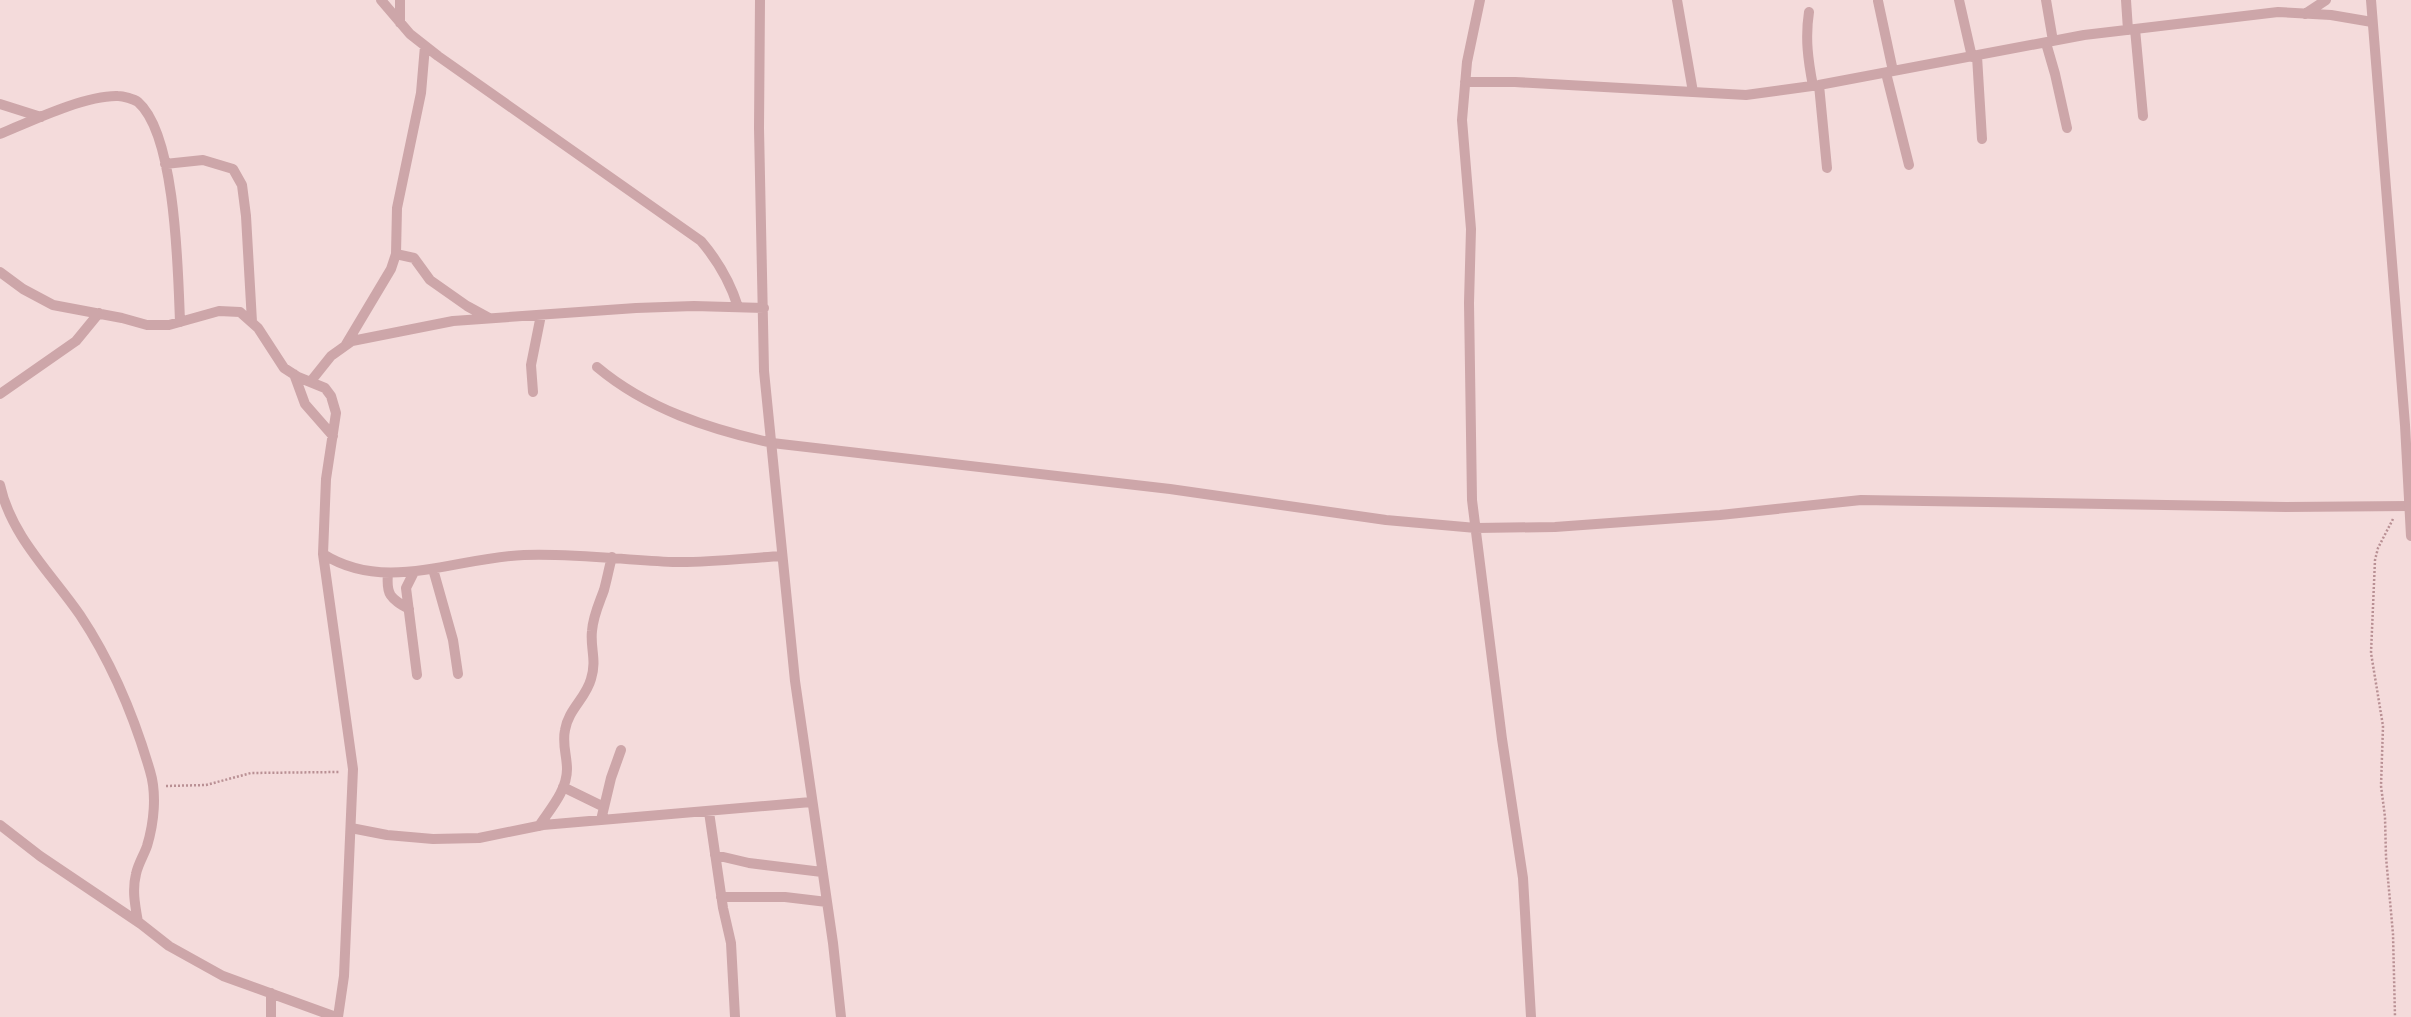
<svg xmlns="http://www.w3.org/2000/svg" width="2411" height="1017" font-family="'PT Sans',sans-serif">
  <style>
    .lines { fill: none; stroke-linecap: round; stroke-linejoin: round }
    .path { stroke: #b99094; stroke-width: 2.5; stroke-dasharray: 2 2; stroke-linecap: butt }
    .service { stroke: #cda6a9; stroke-width: 10 }
    .minor { stroke: #cda6a9; stroke-width: 10 }
  </style>
  <rect width="100%" height="100%" fill="#f4dbdb"/>
  <g class="lines">
    <path class="path" d="M2393,519l-15,29 -3,12 -4,93 12,73 -2,60 4,31 1,40 7,77 2,83
      M166,786l40,-1 45,-12 88,-1"/>
    <path class="service" d="M1480,0l-13,62 -5,58 9,109 -2,74 3,197 30,239 21,139 8,139
      M1677,0l16,92
      M1959,0l13,57
      M2046,0l7,41
      M2126,0l2,30
      M1878,1l15,70
      M1809,12c-4,26 -1,48 4,74
      M2305,14l21,-14
      M2135,29l8,87
      M2046,43l9,31 12,54
      M1977,56l5,83
      M1886,73l23,92
      M1465,82h50l231,13 73,-10 265,-50 51,-6 143,-17 53,3 41,7
      M1819,85l8,83
      M772,443l398,46 216,31 90,8 79,-1 165,-12 141,-15 425,7 123,-1"/>
    <path class="minor" d="M381,0l29,34 28,22 263,185c17,20 29,40 37,66
      M400,0v23
      M760,0l-1,128 5,243 31,310 38,262 8,74
      M2371,0l34,425 6,111
      M0,104l41,13
      M0,134c31,-13 85,-39 118,-38 5,0 16,3 20,6 38,33 40,170 42,220
      M165,164l38,-4 30,9 9,16 4,31 6,106
      M396,254l18,4 16,22 37,26 22,12
      M0,272l23,17 30,16 69,13 25,7h22l50,-14 21,1 18,16 26,40 14,9 27,11 6,8 5,17 -10,66 -3,75 30,215 -9,207 -6,41
      M345,346l46,-77 5,-15 1,-46 24,-115 4,-47
      M597,367c50,42 112,62 175,76
      M294,374l11,30 28,32
      M311,381l20,-25 21,-15 101,-20 183,-13 58,-2 70,2
      M533,392l-2,-27 10,-50
      M0,394l76,-53 23,-28
      M0,485c11,51 51,88 80,130 32,48 54,101 70,156 7,23 4,52 -3,75 -3,9 -9,18 -11,28 -4,16 -1,31 2,48
      M323,554c63,40 134,3 201,1 50,-2 100,5 149,7 36,1 73,-4 109,-6
      M433,569l20,71 5,34
      M414,572l-8,16 11,87
      M388,573c-2,22 2,25 21,36
      M563,787l41,20
      M709,812l14,96 8,35 4,74
      M601,820l10,-42 10,-28
      M0,825l40,31 101,68 28,22 54,30 113,41
      M539,826c11,-17 28,-35 28,-57 0,-13 -5,-25 -2,-39 3,-20 21,-32 26,-51 6,-19 -1,-31 1,-48 1,-15 7,-27 12,-41 3,-11 5,-22 8,-33
      M351,828l36,7 46,4 46,-1 64,-13 268,-23
      M715,855l34,8 73,9
      M721,897h64l42,5
      M271,1017v-24"/>
  </g>
</svg>
